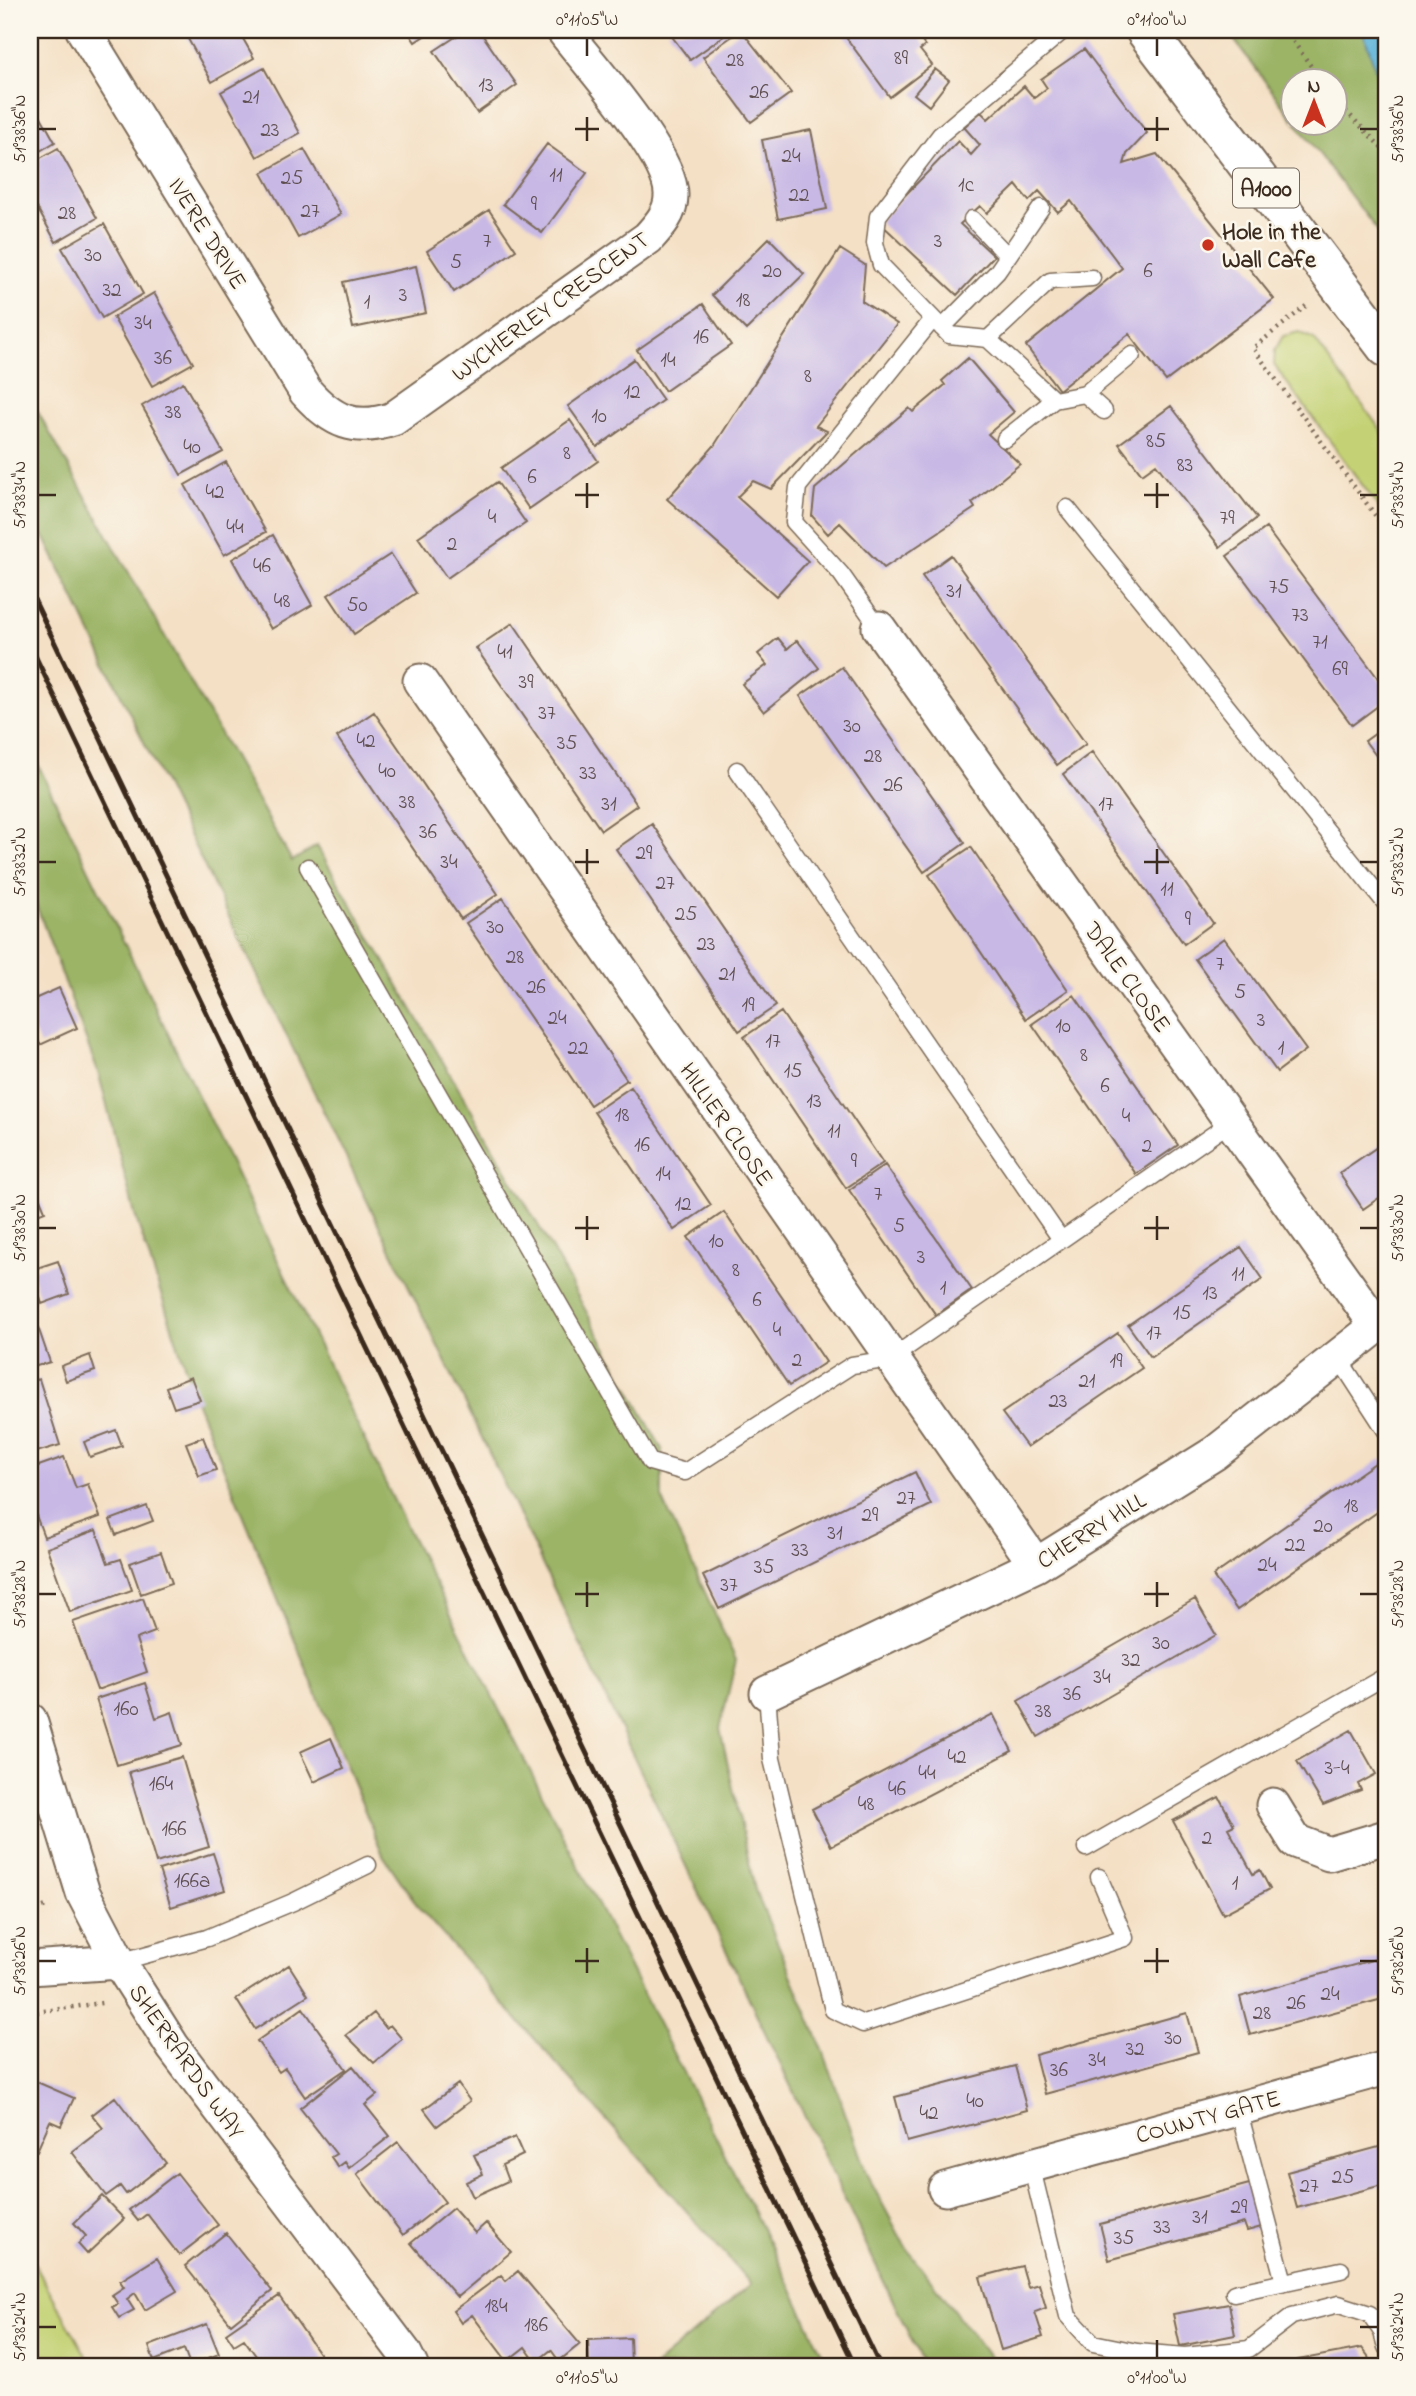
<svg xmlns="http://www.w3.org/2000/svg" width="1416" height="2396" font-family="'Indie Flower',sans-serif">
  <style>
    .green { fill: #c4d274; stroke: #807e49; stroke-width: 2 }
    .forest { fill: #9bb466; stroke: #6b6f42; stroke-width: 2 }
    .water { fill: #5cb3d9; stroke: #4c6e7c; stroke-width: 2 }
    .building { fill: #c7b8e5 }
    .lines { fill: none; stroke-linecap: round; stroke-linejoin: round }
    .service-casing { stroke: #7c6a58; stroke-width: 19 }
    .minor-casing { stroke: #7c6a58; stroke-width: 37 }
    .primary-casing { stroke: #7c6a58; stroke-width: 42 }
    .path { stroke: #7c6a58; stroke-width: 4.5; stroke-dasharray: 2 5; stroke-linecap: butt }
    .service { stroke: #fff; stroke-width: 16 }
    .minor { stroke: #fff; stroke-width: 33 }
    .primary { stroke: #fff; stroke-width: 38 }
    .rail { stroke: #3b2a1e; stroke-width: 5 }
    .ticks { fill: none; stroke: #3b2a1e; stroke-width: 2.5 }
    .poi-dot { fill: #c8321e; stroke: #fbf7ec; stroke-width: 2.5 }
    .labels { text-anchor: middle; stroke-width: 5; stroke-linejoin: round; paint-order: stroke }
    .number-label { font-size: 21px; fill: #5e4e50 }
    .shield { fill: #fbf7ec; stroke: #75685c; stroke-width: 2 }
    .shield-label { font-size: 23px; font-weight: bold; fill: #3b2a1e }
    .poi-label { font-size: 24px; font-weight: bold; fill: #3b2a1e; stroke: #fbf7ec; text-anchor: start }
    .street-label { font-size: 24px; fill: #3b2a1e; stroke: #fbf7ec }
    .neatline { fill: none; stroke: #3b2a1e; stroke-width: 2.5 }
    .ticks-label { font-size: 18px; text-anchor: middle; fill: #3b2a1e }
  </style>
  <rect width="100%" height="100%" fill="#fbf7ec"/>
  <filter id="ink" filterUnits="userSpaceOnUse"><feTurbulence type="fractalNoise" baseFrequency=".0143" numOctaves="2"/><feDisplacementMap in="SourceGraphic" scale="14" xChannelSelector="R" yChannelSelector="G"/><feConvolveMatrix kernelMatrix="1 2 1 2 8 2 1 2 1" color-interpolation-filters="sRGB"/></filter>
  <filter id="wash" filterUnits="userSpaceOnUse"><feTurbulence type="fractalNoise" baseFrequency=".00686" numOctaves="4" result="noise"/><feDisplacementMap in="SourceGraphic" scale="28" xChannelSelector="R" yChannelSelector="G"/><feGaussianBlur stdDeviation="1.57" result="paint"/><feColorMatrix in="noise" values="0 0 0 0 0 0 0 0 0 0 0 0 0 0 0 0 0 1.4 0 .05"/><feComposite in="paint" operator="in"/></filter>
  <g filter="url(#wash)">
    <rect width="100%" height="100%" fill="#f4e0c5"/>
    <path class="green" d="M1299,332l15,7 72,98v80l-112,-152 1,-15 8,-14z
      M30,2256l62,110h-62z"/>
    <path class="forest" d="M1227,30h136l23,73v124l-7,6 -83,-110 40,-1v-42h-42l-1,39z
      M30,398l262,463 25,-15 227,389 118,214v49l74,162 -16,68 35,162 68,160 44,125 38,71 91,120h-72l-461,-968 -433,-890z
      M30,748l378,782 371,732 49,104h-173l96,-82 -332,-376 -36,-53 -186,-452 -62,-188 -36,-140 -69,-187z"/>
    <path class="water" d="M1363,30h23v73z"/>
    <g id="blocks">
      <path class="building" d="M183,30h55l16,28 -42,24z
        M407,30h26l-18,12z
        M466,30h13l38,55 -40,28 -43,-62z
        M667,30h65l-42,30z
        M741,30l50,63 -40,29 -48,-65z
        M845,30h69l11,16 -5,4 12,15 -42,32 -48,-65z
        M1084,49l63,84 -20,21 -3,10 33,-10 117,145 -108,82 -37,-47 -70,56 -33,-44 96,-78 -51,-67 -13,11 -19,-21 -10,10 -13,-16 -29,28 -7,-7 -20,18 34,32 -37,39 -78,-73 79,-81 13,14 9,-10 -16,-18 17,-15 7,7 36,-33 10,12 13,-10 -6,-9z
        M264,68l36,65 -43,24 -36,-65z
        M935,69l14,11 -20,26 -15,-12z
        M30,97l25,45 -25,15z
        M811,130l16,79 -49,10 -16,-79z
        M547,144l40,29 -45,60 -39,-29z
        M58,148l39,70 -41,24 -26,-47v-31z
        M304,149l37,65 -43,24 -36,-65z
        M489,210l27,40 -62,42 -27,-41z
        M104,224l39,70 -41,24 -40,-70z
        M769,238l35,36 -58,56 -34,-35z
        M840,249l25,16 -3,36 35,23 -81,102 11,5 -56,58 -18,-8 -16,16 71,64 -32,35 -109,-97 47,-53z
        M416,266l10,47 -73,15 -10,-46z
        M154,293l39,70 -41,23 -39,-69z
        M703,304l28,41 -66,46 -28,-41z
        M968,358l46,54 -26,22 32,30 -48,39 3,5 -91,60 -44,-45 -12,11 -16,-18 3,-27 94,-81 4,4 32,-27 -3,-4z
        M634,359l29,41 -66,47 -29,-41z
        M183,382l40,70 -42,23 -39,-69z
        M1171,406l86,112 -37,29 -64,-83 -14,10 -23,-30z
        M570,420l28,41 -69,48 -28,-41z
        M226,462l40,70 -42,23 -39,-70z
        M497,482l29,41 -79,55 -29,-41z
        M1266,528l120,161v11l-34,25 -125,-169z
        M273,535l39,70 -41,24 -39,-70z
        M391,554l25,39 -62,41 -26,-39z
        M951,555l135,189 -29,21 -135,-189z
        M513,623l124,182 -36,25 -125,-182z
        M778,638l9,11 10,-9 22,28 -55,44 -22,-28 25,-19 -9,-11z
        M842,667l123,176 -41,29 -124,-176z
        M374,712l124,182 -37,25 -124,-182z
        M1386,726v43l-21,-28z
        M1092,752l121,171 -29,21 -121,-170z
        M652,824l124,182 -37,25 -123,-182z
        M971,847l97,143 -42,29 -97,-144z
        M503,898l124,182 -37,25 -124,-182z
        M1224,938l82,112 -29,22 -82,-113z
        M59,988l18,40 -37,17 -10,-23v-21z
        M1074,995l104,150 -42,29 -104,-150z
        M781,1012l102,151 -37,25 -102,-151z
        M631,1087l80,118 -37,25 -80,-118z
        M1386,1141v52l-23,16 -24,-36z
        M885,1165l87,125 -36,25 -87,-125z
        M40,1199l5,12 -15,6v-15z
        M724,1212l102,150 -37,24 -101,-149z
        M1241,1247l22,32 -112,78 -23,-32z
        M58,1261l11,33 -27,10 -11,-34z
        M38,1327l12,35 -20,6v-38z
        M1118,1333l24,35 -115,79 -25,-34z
        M90,1355l5,16 -29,10 -5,-15z
        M191,1377l9,23 -26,8 -8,-21z
        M39,1379l21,66 -30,9v-72z
        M116,1430l6,16 -32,11 -6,-15z
        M203,1437l13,33 -17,6 -13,-33z
        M64,1457l12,31 12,-4 12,33 -56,20 -14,-38v-30z
        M1381,1459l5,7v40l-149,104 -24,-34z
        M915,1472l16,33 -212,104 -16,-33z
        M147,1506l6,15 -37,14 -6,-15z
        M96,1530l12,33 13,-4 11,31 -62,22 -23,-64z
        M161,1552l11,31 -31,11 -11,-31z
        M143,1598l12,34 -19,7 11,33 -50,18 -24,-68z
        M1195,1599l21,36 -178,102 -20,-36z
        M145,1683l11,35 16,-6 10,33 -65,20 -21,-66z
        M993,1714l19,37 -181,95 -19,-37z
        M1351,1730l25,44 -18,10 3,6 -38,15 -26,-44z
        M331,1738l13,30 -30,14 -14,-30z
        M182,1757l27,90 -53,16 -27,-91z
        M1219,1797l15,28 -6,3 25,46 7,-4 10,19 -47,25 -50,-93z
        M213,1853l12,37 -54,17 -12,-37z
        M1386,1956v42l-136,37 -10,-38z
        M289,1965l19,30 -53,34 -19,-30z
        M303,2008l43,61 -41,28 -20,-29 -6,4 -22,-31z
        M374,2013l12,15 4,-3 12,14 -28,24 -28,-28z
        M1187,2013l11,39 -153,42 -10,-39z
        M353,2066l24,29 -12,10 25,31 -41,32 -4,-6 -7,5 -7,-10 5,-3 -36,-46z
        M1015,2066l12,44 -120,32 -12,-45z
        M30,2079l44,19 -13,28 -11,-5 -13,30 -7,-3z
        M458,2084l12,17 -33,25 -13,-17z
        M115,2097l51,66 -40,31 -6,-8 -14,10 -34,-44 31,-24 -11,-13z
        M515,2137l8,18 -21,10 6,16 -35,16 -7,-15 17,-8 -9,-19z
        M398,2142l47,60 -42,33 -46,-61z
        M1386,2145v39l-89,24 -10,-36z
        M177,2173l41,52 -39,30 -32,-41 -9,7 -9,-11z
        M1253,2183l12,43 -18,5 -3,-8 -135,37 -9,-36z
        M102,2196l22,23 -37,35 -9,-10 8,-8 -12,-13z
        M453,2208l22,25 11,-10 25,29 -54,45 -46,-54z
        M226,2233l46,58 -41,33 -46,-58z
        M157,2258l20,33 -32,19 -10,-17 -8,6 7,11 -15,8 -7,-11 6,-3 -6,-9 12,-8 -4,-6z
        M1022,2266l6,21 11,-3 7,24 -11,4 8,25 -42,13 -21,-73z
        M518,2271l62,73 -21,17 -8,-11 -15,12 -11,-15 -18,14 -35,-46 -11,8 -8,-12 48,-36 5,6z
        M279,2296l44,63 -5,5 1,2h-79l16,-10 -12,-17 -10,6 -8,-12z
        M1229,2304l6,31 -55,11 -7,-32z
        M207,2324l12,30 -29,11 -6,-16 -30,12 -5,-15z
        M630,2338l1,28h-42l-1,-26z
        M1362,2348l6,8 2,10h-70l-2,-6z"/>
    </g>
  </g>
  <g filter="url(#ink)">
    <use href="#blocks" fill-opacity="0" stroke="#7c6a58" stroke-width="2"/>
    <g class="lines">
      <g class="service-casing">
        <path id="service" d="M1064,30l-124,105 -62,81 -3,27 6,22 68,70 39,4 62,-58 42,-3
          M972,219l36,37
          M942,328l55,-56 44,-64
          M988,339l66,61
          M1085,394l47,-39
          M1005,439l49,-39 31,-6 19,17
          M1067,508l319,396
          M879,628l-38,-54 -47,-52 4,-35 135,-168
          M737,770l323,468
          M308,867l342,595 35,10 167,-107 38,-6 341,-237
          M1338,1357l48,74
          M767,1693l5,66 61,251 30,14 262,-86 -26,-61
          M1086,1848l300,-172
          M119,1962l88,-24 86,-36 75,-37
          M1238,2108l46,174
          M1031,2165l37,151 25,27 44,9 48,4 64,-7 43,-33 47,-12 31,10 12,18 4,15
          M1234,2293l107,-23"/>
      </g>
      <g class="minor-casing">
        <path id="minor" d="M83,30l223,362c26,29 49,40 87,27l255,-181c11,-12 23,-25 23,-42 2,-39 -82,-132 -108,-166
          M879,628l498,698
          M420,681l616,884
          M767,1693l269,-128 179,-112 171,-134
          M30,1720l53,173 36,69 54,85 231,305 7,14
          M1273,1805l22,36 34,13 57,-17
          M30,1968l89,-6
          M945,2189l441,-121"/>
      </g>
      <g class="primary-casing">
        <path id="primary" d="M1145,30l241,317"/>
      </g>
      <path class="path" d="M1285,30l36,50
        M1336,101l50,51
        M1306,306l-53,42 133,182
        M30,1912l19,-7
        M30,2013l72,-10"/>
      <use href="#service" class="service"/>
      <use href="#minor" class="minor"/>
      <use href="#primary" class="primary"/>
      <path class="rail" d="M30,591l850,1775
        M30,645l825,1721"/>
    </g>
  </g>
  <path class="ticks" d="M587,38v18M1157,38v18M587,117v24M1157,117v24M38,129h18M575,129h24M1144,129h25M1360,129h18M587,483v25M1157,483v25M38,495h18M575,495h24M1144,495h25M1360,495h18M587,849v25M1157,849v25M38,862h18M575,862h24M1144,862h25M1360,862h18M587,1216v24M1157,1216v24M38,1228h18M575,1228h24M1144,1228h25M1360,1228h18M587,1582v25M1157,1582v25M38,1594h18M575,1594h24M1144,1594h25M1360,1594h18M587,1948v25M1157,1948v25M38,1961h18M575,1961h24M1144,1961h25M1360,1961h18M38,2327h18M1360,2327h18M587,2340v18M1157,2340v18"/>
  <circle class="poi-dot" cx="1208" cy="245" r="7"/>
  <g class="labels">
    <g class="number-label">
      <text x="901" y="64">89</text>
      <text x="735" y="66">28</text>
      <text x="486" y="91">13</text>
      <text x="759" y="98">26</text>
      <text x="251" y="103">21</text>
      <text x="270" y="136">23</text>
      <text x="791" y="162">24</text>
      <text x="556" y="181">11</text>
      <text x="292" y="184">25</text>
      <text x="966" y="191">1c</text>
      <text x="799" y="201">22</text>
      <text x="534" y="210">9</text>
      <text x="310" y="217">27</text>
      <text x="67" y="219">28</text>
      <text x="487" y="247">7</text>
      <text x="938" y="247">3</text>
      <text x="93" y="261">30</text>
      <text x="456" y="268">5</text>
      <text x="772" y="277">20</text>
      <text x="1148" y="277">6</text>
      <text x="112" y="296">32</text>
      <text x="403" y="301">3</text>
      <text x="743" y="306">18</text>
      <text x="367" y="308">1</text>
      <text x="143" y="329">34</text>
      <text x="701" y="343">16</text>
      <text x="163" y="364">36</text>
      <text x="668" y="366">14</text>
      <text x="808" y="382">8</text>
      <text x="632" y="398">12</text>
      <text x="173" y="418">38</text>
      <text x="599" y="422">10</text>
      <text x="1156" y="447">85</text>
      <text x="192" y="453">40</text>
      <text x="567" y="459">8</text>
      <text x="1185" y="471">83</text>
      <text x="532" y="483">6</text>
      <text x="215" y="498">42</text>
      <text x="492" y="523">4</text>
      <text x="1227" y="524">79</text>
      <text x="235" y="533">44</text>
      <text x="452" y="550">2</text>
      <text x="262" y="572">46</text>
      <text x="1279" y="593">75</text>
      <text x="954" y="597">31</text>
      <text x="282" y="607">48</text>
      <text x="357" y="611">50</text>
      <text x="1300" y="621">73</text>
      <text x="1320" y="648">71</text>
      <text x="505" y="658">41</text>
      <text x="1340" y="675">69</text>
      <text x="526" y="688">39</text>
      <text x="547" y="719">37</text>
      <text x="852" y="732">30</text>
      <text x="366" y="747">42</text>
      <text x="567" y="749">35</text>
      <text x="873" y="762">28</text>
      <text x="387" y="777">40</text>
      <text x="588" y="779">33</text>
      <text x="893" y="791">26</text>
      <text x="407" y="808">38</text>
      <text x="609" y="810">31</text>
      <text x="1106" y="810">17</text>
      <text x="428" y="838">36</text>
      <text x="644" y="859">29</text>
      <text x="449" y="868">34</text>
      <text x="665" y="889">27</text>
      <text x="1167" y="895">11</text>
      <text x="686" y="920">25</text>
      <text x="1188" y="925">9</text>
      <text x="495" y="933">30</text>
      <text x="706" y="950">23</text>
      <text x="515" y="963">28</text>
      <text x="1220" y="970">7</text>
      <text x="727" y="980">21</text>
      <text x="536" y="993">26</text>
      <text x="1240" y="998">5</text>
      <text x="748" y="1011">19</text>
      <text x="557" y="1024">24</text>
      <text x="1261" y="1026">3</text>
      <text x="1063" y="1032">10</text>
      <text x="773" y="1047">17</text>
      <text x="578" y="1054">22</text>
      <text x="1281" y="1054">1</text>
      <text x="1084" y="1061">8</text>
      <text x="793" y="1077">15</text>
      <text x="1105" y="1092">6</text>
      <text x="814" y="1107">13</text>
      <text x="622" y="1121">18</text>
      <text x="1126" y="1122">4</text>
      <text x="834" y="1137">11</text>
      <text x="642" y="1151">16</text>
      <text x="1147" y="1152">2</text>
      <text x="854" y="1167">9</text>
      <text x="663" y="1180">14</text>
      <text x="878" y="1200">7</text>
      <text x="683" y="1210">12</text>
      <text x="899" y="1232">5</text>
      <text x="716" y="1247">10</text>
      <text x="921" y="1263">3</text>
      <text x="736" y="1276">8</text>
      <text x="1238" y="1280">11</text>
      <text x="943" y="1294">1</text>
      <text x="1210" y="1299">13</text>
      <text x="757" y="1306">6</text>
      <text x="1182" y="1319">15</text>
      <text x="777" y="1336">4</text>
      <text x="1154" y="1339">17</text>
      <text x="797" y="1366">2</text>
      <text x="1116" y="1367">19</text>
      <text x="1087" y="1387">21</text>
      <text x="1058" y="1407">23</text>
      <text x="906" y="1504">27</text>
      <text x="1351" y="1512">18</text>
      <text x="870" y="1521">29</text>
      <text x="1323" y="1532">20</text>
      <text x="835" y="1539">31</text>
      <text x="1295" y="1551">22</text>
      <text x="800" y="1556">33</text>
      <text x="1267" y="1571">24</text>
      <text x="764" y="1573">35</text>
      <text x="729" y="1591">37</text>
      <text x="1161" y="1649">30</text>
      <text x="1131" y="1666">32</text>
      <text x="1102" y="1683">34</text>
      <text x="1072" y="1700">36</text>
      <text x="126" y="1715">160</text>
      <text x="1043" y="1717">38</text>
      <text x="957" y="1763">42</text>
      <text x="1337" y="1774">3-4</text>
      <text x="927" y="1779">44</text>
      <text x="161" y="1790">164</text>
      <text x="897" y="1795">46</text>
      <text x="866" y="1810">48</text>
      <text x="174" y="1835">166</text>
      <text x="1207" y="1844">2</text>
      <text x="192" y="1887">166a</text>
      <text x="1235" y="1889">1</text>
      <text x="1330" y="2000">24</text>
      <text x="1296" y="2009">26</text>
      <text x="1262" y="2019">28</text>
      <text x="1173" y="2044">30</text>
      <text x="1135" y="2055">32</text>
      <text x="1097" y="2066">34</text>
      <text x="1059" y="2076">36</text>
      <text x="975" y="2107">40</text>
      <text x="929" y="2119">42</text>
      <text x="1343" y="2183">25</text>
      <text x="1309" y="2192">27</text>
      <text x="1239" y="2213">29</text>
      <text x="1200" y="2223">31</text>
      <text x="1162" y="2233">33</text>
      <text x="1124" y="2244">35</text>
      <text x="496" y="2312">184</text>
      <text x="536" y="2331">186</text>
    </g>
    <rect class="shield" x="1233" y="168.5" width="66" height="39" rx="5"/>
    <g class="shield-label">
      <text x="1266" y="196">A1000</text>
    </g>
    <g class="poi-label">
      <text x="1222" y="239">Hole in the<tspan x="1222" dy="28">Wall Cafe</tspan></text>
    </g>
    <g class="street-label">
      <text transform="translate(208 233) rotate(58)" y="8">IVERE DRIVE</text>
      <text transform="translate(550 306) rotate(-36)" y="8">WYCHERLEY CRESCENT</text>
      <text transform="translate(1128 977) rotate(54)" y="8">DALE CLOSE</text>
      <text transform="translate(727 1124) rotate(55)" y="8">HILLIER CLOSE</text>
      <text transform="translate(1091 1530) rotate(-32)" y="8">CHERRY HILL</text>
      <text transform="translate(187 2061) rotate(55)" y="8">SHERRARDS WAY</text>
      <text transform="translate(1208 2116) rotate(-15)" y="8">COUNTY GATE</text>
    </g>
  </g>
  <rect width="1416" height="2396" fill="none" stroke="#fbf7ec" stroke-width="77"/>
  <g transform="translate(1314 102)"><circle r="33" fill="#fbf7ec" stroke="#aea59a" stroke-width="2"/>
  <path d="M0-5L12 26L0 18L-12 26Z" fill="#c8321e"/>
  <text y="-10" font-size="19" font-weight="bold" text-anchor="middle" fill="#3b2a1e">N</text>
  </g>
  <rect x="38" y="38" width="1340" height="2320" class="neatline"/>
  <g class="ticks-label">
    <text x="587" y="25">0°11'05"W</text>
    <text x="1157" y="25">0°11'00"W</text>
    <text transform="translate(19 129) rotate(-90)" y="6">51°38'36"N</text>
    <text transform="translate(1397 129) rotate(-90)" y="6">51°38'36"N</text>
    <text transform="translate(19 495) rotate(-90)" y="6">51°38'34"N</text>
    <text transform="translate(1397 495) rotate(-90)" y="6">51°38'34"N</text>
    <text transform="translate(19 862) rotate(-90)" y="6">51°38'32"N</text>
    <text transform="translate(1397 862) rotate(-90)" y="6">51°38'32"N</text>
    <text transform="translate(19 1228) rotate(-90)" y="6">51°38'30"N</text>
    <text transform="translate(1397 1228) rotate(-90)" y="6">51°38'30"N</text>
    <text transform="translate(19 1594) rotate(-90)" y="6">51°38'28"N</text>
    <text transform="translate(1397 1594) rotate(-90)" y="6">51°38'28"N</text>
    <text transform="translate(19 1961) rotate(-90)" y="6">51°38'26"N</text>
    <text transform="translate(1397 1961) rotate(-90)" y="6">51°38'26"N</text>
    <text transform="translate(19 2327) rotate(-90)" y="6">51°38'24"N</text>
    <text transform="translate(1397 2327) rotate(-90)" y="6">51°38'24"N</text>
    <text x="587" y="2383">0°11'05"W</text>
    <text x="1157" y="2383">0°11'00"W</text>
  </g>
</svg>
